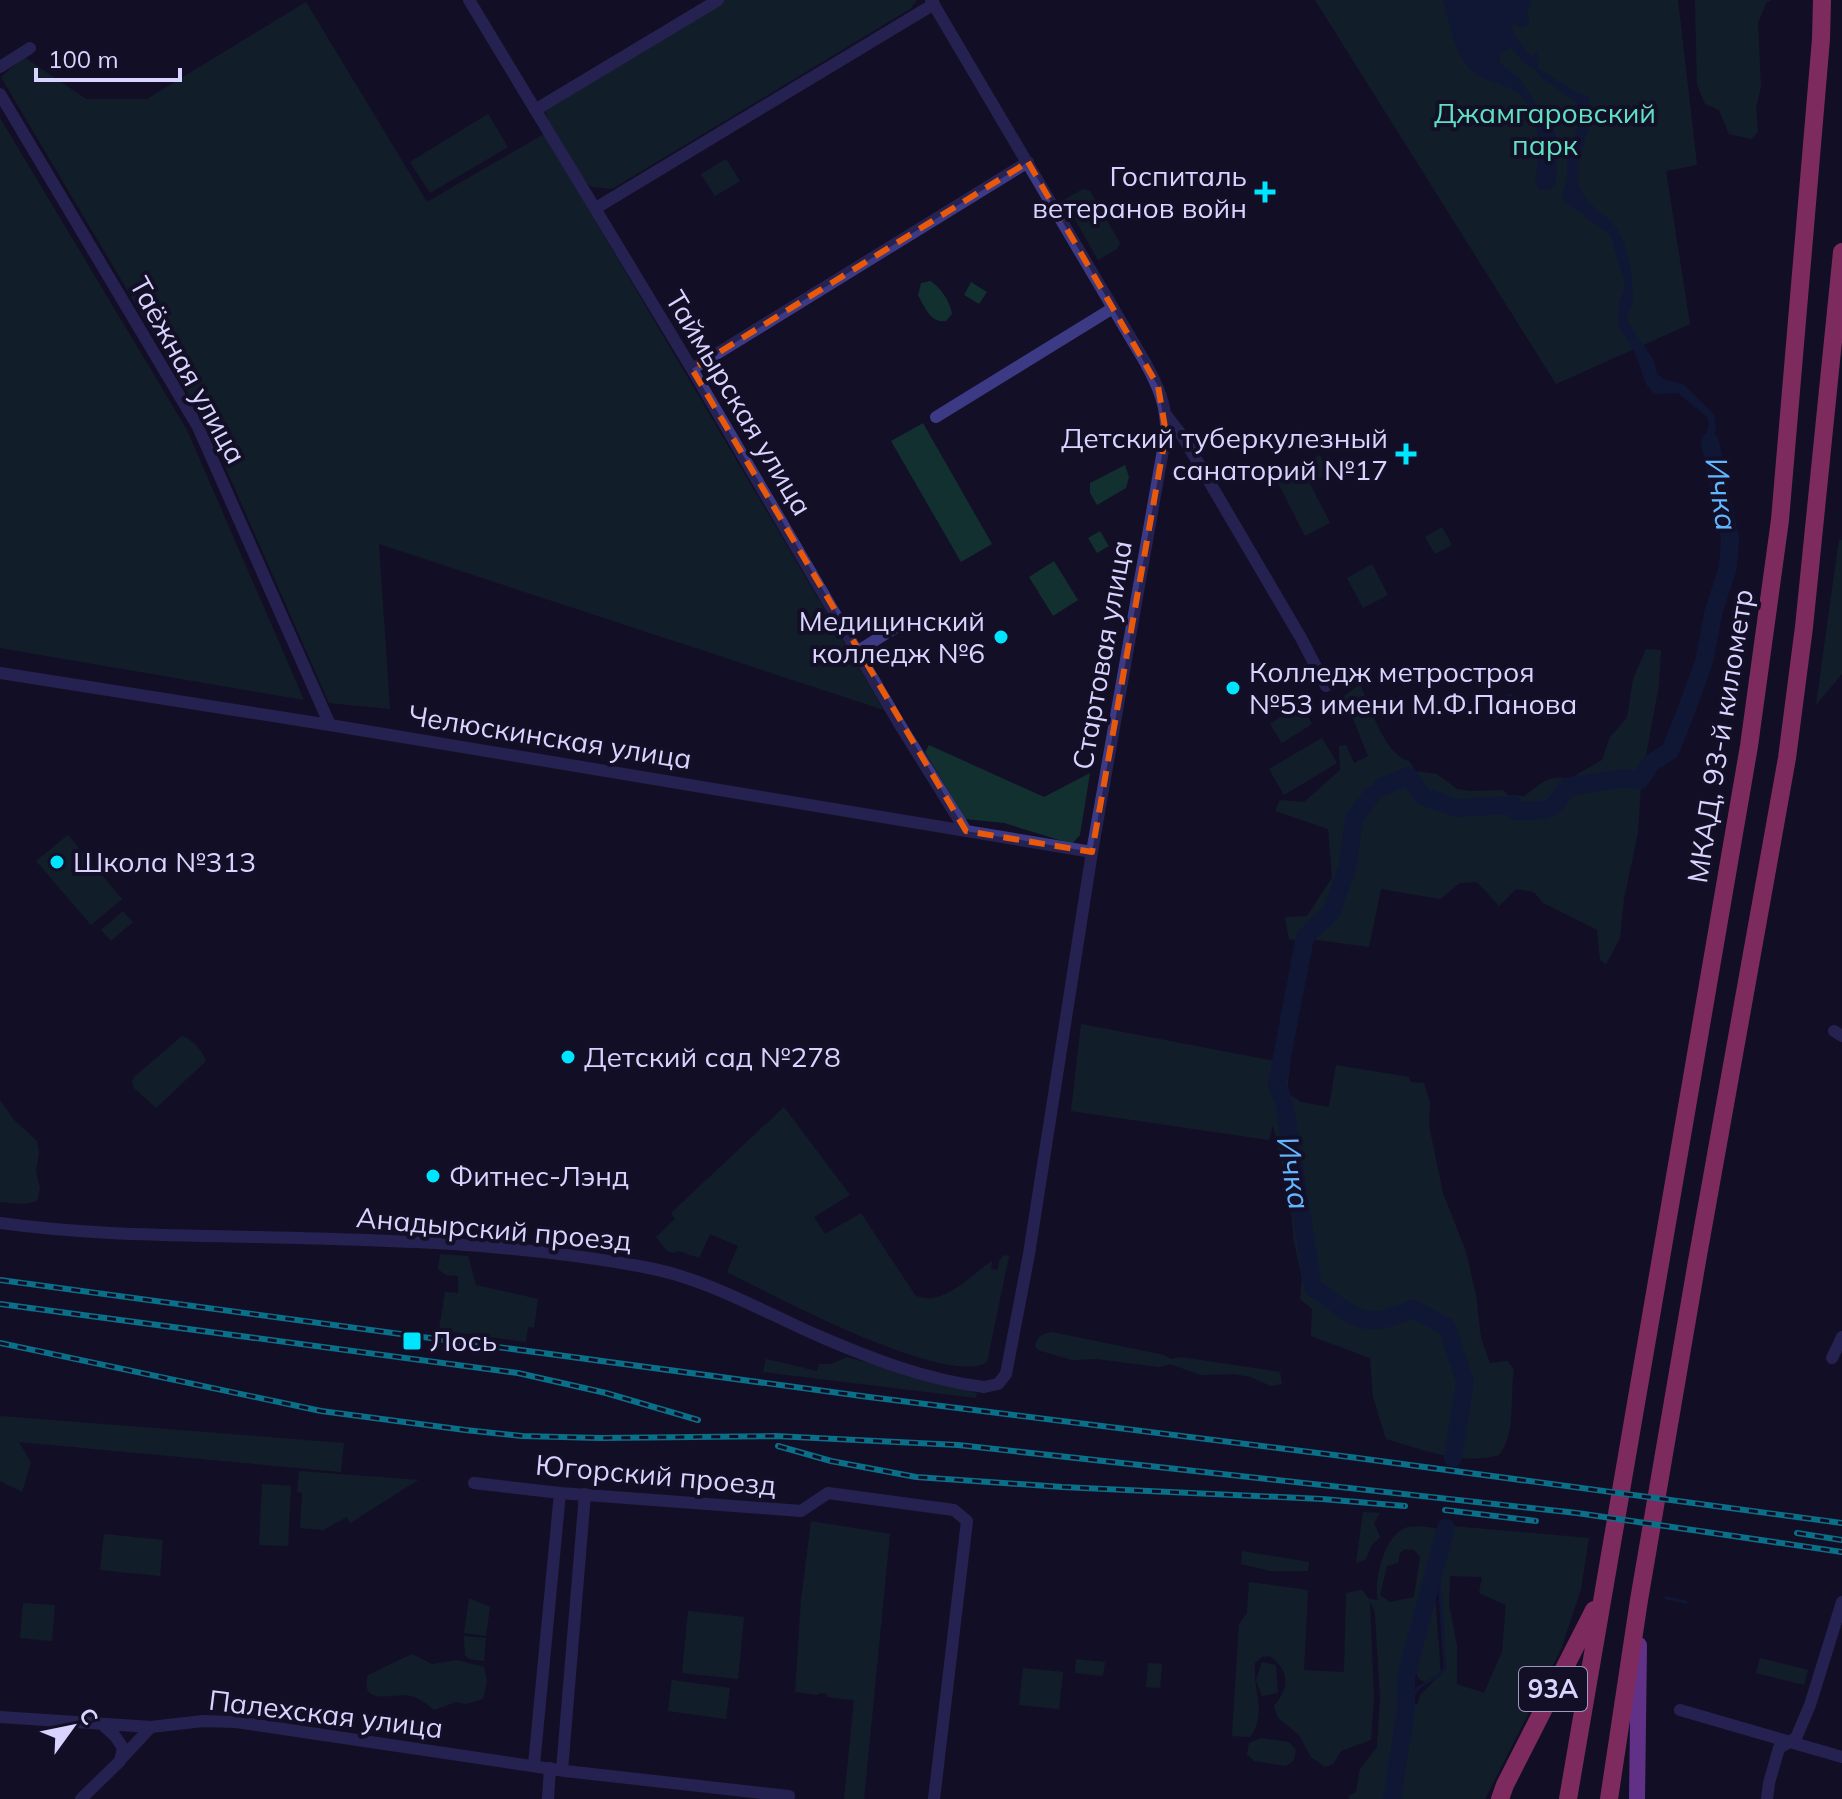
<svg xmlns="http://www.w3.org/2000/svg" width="1842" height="1799" font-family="Mulish,sans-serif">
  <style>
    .green { fill: #12302f; fill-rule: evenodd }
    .water { fill: #0c2248 }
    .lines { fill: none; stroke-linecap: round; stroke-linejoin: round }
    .stream { stroke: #0c2248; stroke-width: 3 }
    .river { stroke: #0c2248; stroke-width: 18 }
    .minor { stroke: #3d3a85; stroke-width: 12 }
    .major { stroke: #c25bff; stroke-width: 16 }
    .highway { stroke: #ff4fa3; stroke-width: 18 }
    .rail-casing { stroke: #00e5ff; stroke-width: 6 }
    .rail { stroke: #130f26; stroke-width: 3; stroke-dasharray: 9; stroke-linecap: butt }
    .marked { fill: none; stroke: #e8590c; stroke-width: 6; stroke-dasharray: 16 10; stroke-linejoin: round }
    .poi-dot { fill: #00e5ff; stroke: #130f26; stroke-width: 3 }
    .labels { text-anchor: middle; stroke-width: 8; stroke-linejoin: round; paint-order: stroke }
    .shield { fill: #130f26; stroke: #9e99be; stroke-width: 2 }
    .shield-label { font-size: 26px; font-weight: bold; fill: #d9d4ff }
    .park-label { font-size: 28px; fill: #5fe0c0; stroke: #130f26 }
    .poi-label { font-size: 28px; fill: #d9d4ff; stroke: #130f26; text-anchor: start }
    .street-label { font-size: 28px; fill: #d9d4ff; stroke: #130f26 }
    .water-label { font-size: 30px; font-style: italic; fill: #62b6ff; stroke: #130f26 }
  </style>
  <rect width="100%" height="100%" fill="#130f26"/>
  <path class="green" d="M723,0h194l-7,9 -298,180 -20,-2 -6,-4 -38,-64 -3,-8 2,-5z
    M1315,0h363l19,165 -31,6 24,153 -134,60z
    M1695,0h76l-5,3 -8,20 3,64 -5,20 2,25 -7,7 -22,-5 -10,-24 -14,-6 -8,-20z
    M306,2l121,200 117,-68 340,576 -505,-166 11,165 -61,-6 -123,-280 -205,-346 23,-20 62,42h61z
    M488,114l20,33 -78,46 -20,-31z
    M0,118l187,312 117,270 -304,-52z
    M726,159l14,22 -25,15 -14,-22z
    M1083,189l7,2 30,52 -3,6 -19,11 -34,-60z
    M930,281c10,5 21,22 22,33l-6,7c-15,3 -22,-15 -28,-26l3,-12z
    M971,282l16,10 -8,12 -15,-9z
    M923,423l69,121 -31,18 -70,-121z
    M1320,455l9,19 -12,5 -9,-18z
    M1300,464l30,59 -25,13 -30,-59z
    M1125,465l4,12 -3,11 -29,17 -7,-12v-10z
    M1442,527l10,18 -17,9 -10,-17z
    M1100,531l9,15 -12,7 -9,-15z
    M1839,539l3,1v134l-26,31z
    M1054,561l24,39 -25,16 -24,-39z
    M1372,564l16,31 -25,13 -16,-30z
    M1646,649l15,1 -2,34 -18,100 -3,48 -14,67 -4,39 -14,26 -6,-4 -3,-30 -54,-27 -9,-11 -18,-3 -17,17 -22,-24 -17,1 -20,16 -59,-10 -12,58 -59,-8 -17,93 -6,61 14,9 28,5 7,-42 73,12 1,5 14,1 6,20 -1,23 14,67 23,59 10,43 5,43 9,25 18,-2 6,9c-5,28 3,62 -15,85 -36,11 -78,-6 -113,-16l-13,-42 -3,-39 -59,-22 1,-27 -12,-10 2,-21 -8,-36 -4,-43 -17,-74 -4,15 -198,-29 10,-87 199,38 23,-120 -14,-3 -4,-22 22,-1 25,-38 -4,-49 -53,-18 5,-11 24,2 36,-32 -1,-24 7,-1 8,18 14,-7 -24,-60 16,-12c10,22 24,71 49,77l7,10 21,3 20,15 14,2 33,-1 3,5 17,1c18,-12 22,-22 45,-17l33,-19 8,-23 17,-19 6,-39z
    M1300,704l12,20 -30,19 -12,-19z
    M1322,738l15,25 -53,32 -15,-26z
    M929,745l115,52 46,-24 -10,62 -8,9 -68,-21 -39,-4 -40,-67z
    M68,835l54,64 -31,26 -55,-64z
    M123,911l10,11 -22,19 -10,-11z
    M182,1036c10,3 21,16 24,25l-50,47 -22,-20 -2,-6 2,-5z
    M0,1100l14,20 23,21 2,12 -3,18 4,18 -3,12 -12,3 -25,-2z
    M784,1107l66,88 -36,22 11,17 36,-21 54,82c26,14 56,-20 77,-34l-1,8 7,1 1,-9 5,-6 5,1 -22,106c-41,26 -216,-68 -260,-90l11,-26 -28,-12 -11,24 -20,-7 -5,2 -7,-2 -11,-14 19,-18 -4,-6z
    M440,1254l28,2 8,29 62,14 -4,29 -6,-1 -2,15 -87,-12 6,-38 13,1v-17l-12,-1 -8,-6z
    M1052,1332l112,23 7,4 10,-2 99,15 2,12 -11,2 -20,-9 -18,-3 -32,1 -31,-11 -11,3 -62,-8 -25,1 -34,-10 -3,-4c3,-11 7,-12 17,-14z
    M847,1357l130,36 -1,5 -213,-26 3,-13 51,12 2,-7h12z
    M0,1416l344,27 -3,29 -322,-30 12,21 -9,29 -22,-11z
    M299,1471l119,9 -68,43 -3,-6 -24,13 -23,-2 2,-35 -5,-1z
    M262,1484l29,2 -3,60 -29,-1z
    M1363,1512l17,1 -6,10 6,14 -9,9 -5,13 -10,4z
    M811,1521l79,13 -26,265h-20l10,-99 -27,-3v-3l-8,-1 -1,2 -23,-3 6,-92z
    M1452,1526l137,12 -8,51 -20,60 -76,150h-136v-3l7,-4 4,-23 17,-22 3,-48 -5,-86 -5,-12 4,98 -3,41 -30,11 -8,13 -8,3 -14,-10 -12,-22 -21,-17 -4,-12c16,-19 16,-34 -4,-50l-8,1 -7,6c-3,26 13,50 -5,74l-18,-1 7,-112 8,-11 2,-31 59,8 -4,80 40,2 2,-79 16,-3 7,9 9,1c-5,-19 7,-68 30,-73 10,-2 22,1 32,2l-18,74 -5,2 -19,70v26l8,8 12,-6 2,-8 26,-26 -8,-108 8,-33zM1405,1549l9,1 6,7 -6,40 -24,5 -10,-7 7,-29 11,-3 2,-10zM1450,1576l32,1 -3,16 27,12 -4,47 -18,41 -27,-9v-38l-8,-42z
    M104,1534l59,6 -3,36 -60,-6z
    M1242,1551l67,11 -1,9h-38l-29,-7z
    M1434,1581l7,94c-50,35 -12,-76 -7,-94z
    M469,1598l21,9 -4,29 -22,-3z
    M23,1603l32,2 -3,36 -32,-3z
    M688,1611l56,6 -6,62 -56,-6z
    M464,1636l22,2 -2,23 -15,-2 -4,-4z
    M412,1654l20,10 24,-4 28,7 3,15 -4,17 -17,5 -10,-2 -22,8c-7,-6 -14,-12 -23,-14 -17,-4 -52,12 -43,-21z
    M1760,1658l48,12 -4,15 -48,-12z
    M1076,1659l29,3 -2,14 -28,-3z
    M1262,1662l14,3 2,28 -16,3 -6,-16z
    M1148,1663l14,1 -2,24 -14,-1z
    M1023,1668l40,4 -4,37 -40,-4z
    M672,1680l58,8 -4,31 -58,-8z
    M1261,1738l28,4 7,8 -2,10 -8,6 -32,-5 -7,-7 2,-11z"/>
  <path class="water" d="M1443,0h87l1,3 -4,7 3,14 -9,3 -9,-3 1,9 18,24 7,-7v18l38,24 12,4c12,26 -14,57 -10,84 4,27 29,31 41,52 10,18 16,52 13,73 -2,7 -5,9 -4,17l26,39 3,13 8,6 18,4 31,30 2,13 -3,12 4,24 -4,1 -7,-29 3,-11 -2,-7 -29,-24 -24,1 -8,-10 -10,-29 -18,-30 1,-21 6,-20 -15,-49 -49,-36 6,-20v-24l12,-31 -4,-14 1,-8 -37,-26 -5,-8 -9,-4 -14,-16 -11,5v10l19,15 36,55 3,13 -2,38 -7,6h-9l-5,-8c5,-29 9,-73 -21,-91 -14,-9 -32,-9 -44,-22 -17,-17 -20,-47 -27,-69z
    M1509,694h3l4,16 -21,9 -7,-13 1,-4z"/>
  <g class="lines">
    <path class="stream" d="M1666,1598l20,4
      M1406,1709l12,-21 21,-13 6,-7 -7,-107"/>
    <path class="river" d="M1381,787l28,-11 13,20 34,12 57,-3 3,6c30,-1 35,4 51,-24l56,-9 17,2 11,-17 19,-12 10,-24 24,-65 9,-48 15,-47 2,-28 -20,-97
      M1372,795l-18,23 -6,47 -16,46 -27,26 -28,146 8,24 28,180c45,31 46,45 100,22l34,18 18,55 -12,76
      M1392,1799l14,-90v-33l40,-148"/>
    <path class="minor" d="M469,0l223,369 208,356 66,106
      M0,67l30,-19
      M0,94l198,333 132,298
      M535,110l183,-110
      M596,208l338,-204
      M692,369l336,-207
      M1166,415l17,22 118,201 25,48
      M936,417l177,-109
      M858,651l48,-30
      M0,673l330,52 762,127
      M1834,1031l8,5
      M0,1223c86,12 172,12 259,14 129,3 258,6 385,30 61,11 112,41 168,66 55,24 113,47 172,54l14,-3 8,-10 23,-120 63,-402 74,-419c1,-28 -8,-47 -21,-71l-214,-362
      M1832,1358l10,-21
      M474,1483l86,10 241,18 27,-18 126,17 13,11 -33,278
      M1680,1710l162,47
      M0,1717l151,10 52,-6 33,1 329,49 224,25
      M122,1758l29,-31
      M534,1765l26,-272
      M562,1770l23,-276
      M81,1799l39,-38 3,-13 -8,-12 -13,-12
      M548,1799l2,-31
      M1767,1799l2,-16 10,-35 17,-10 14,-33 32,-103"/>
    <path class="major" d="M1637,1799l2,-154"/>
    <path class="highway" d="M1500,1799l5,-14 89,-175
      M1568,1799l181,-1053 31,-226 41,-481 1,-39
      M1609,1799l30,-199 58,-339 90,-503 17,-131 38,-375"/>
    <g class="rail-casing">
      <path id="rail" d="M0,1280l869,117 481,60 492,66
        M0,1304l518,69 88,20 92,27
        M0,1343l321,68 144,19 57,6 78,2 175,-2 183,9 619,68 265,39
        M778,1446l53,15 85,16 146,10 260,12 83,7
        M1445,1510l91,11
        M1797,1533l45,7"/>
    </g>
    <use href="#rail" class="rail"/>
  </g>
  <path d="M0 0H1842V1799H0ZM1028,162l130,224 8,47 -74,419 -126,-21 -274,-462z" fill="#130f26" fill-opacity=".55" fill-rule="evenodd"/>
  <path class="marked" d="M1028,162l130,224 8,47 -74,419 -126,-21 -274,-462z"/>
  <g class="poi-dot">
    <path d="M1261 180h8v8h8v8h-8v8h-8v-8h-8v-8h8z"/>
    <path d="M1402 442h8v8h8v8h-8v8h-8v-8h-8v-8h8z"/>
    <circle cx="1001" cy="637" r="8"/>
    <circle cx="1233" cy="688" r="8"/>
    <circle cx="57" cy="862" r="8"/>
    <circle cx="568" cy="1057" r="8"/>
    <circle cx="433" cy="1176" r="8"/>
    <rect x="402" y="1331" width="20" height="20" rx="4"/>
  </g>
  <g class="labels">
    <rect class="shield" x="1519" y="1667" width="68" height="44" rx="6"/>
    <g class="shield-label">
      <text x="1553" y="1698">93A</text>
    </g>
    <g class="park-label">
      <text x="1545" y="123">Джамгаровский<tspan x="1545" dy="32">парк</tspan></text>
    </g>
    <g class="poi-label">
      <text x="1247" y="186" text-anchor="end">Госпиталь<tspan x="1247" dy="32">ветеранов войн</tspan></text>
      <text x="1388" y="448" text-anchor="end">Детский туберкулезный<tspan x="1388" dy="32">санаторий №17</tspan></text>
      <text x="985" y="631" text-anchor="end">Медицинский<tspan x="985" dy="32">колледж №6</tspan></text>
      <text x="1249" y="682">Колледж метростроя<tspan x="1249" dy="32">№53 имени М.Ф.Панова</tspan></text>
      <text x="73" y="872">Школа №313</text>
      <text x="584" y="1067">Детский сад №278</text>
      <text x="449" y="1186">Фитнес-Лэнд</text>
      <text x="430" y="1351">Лось</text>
    </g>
    <g class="street-label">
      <text transform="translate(188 370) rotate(61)" y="10">Таёжная улица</text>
      <text transform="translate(739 403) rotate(59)" y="10">Таймырская улица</text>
      <text transform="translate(1102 655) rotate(-80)" y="10">Стартовая улица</text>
      <text transform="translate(1720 736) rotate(-81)" y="10">МКАД, 93-й километр</text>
      <text transform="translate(550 737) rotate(9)" y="10">Челюскинская улица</text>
      <text transform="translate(494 1229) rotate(5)" y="10">Анадырский проезд</text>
      <text transform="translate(656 1475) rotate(5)" y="10">Югорский проезд</text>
      <text transform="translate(326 1714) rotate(7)" y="10">Палехская улица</text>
    </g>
    <g class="water-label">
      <text transform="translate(1721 494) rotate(81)" y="10">Ичка</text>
      <text transform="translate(1293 1173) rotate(80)" y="10">Ичка</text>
    </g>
  </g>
  <g transform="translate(72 1727) rotate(57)" stroke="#130f26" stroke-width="6" paint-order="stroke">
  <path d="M0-6L14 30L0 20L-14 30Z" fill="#d9d4ff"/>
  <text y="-12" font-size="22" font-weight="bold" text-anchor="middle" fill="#d9d4ff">С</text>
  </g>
  <path d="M36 68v12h144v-12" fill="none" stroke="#d9d4ff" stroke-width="4"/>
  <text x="48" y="68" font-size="24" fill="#d9d4ff" stroke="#130f26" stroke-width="6" paint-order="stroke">100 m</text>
</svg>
